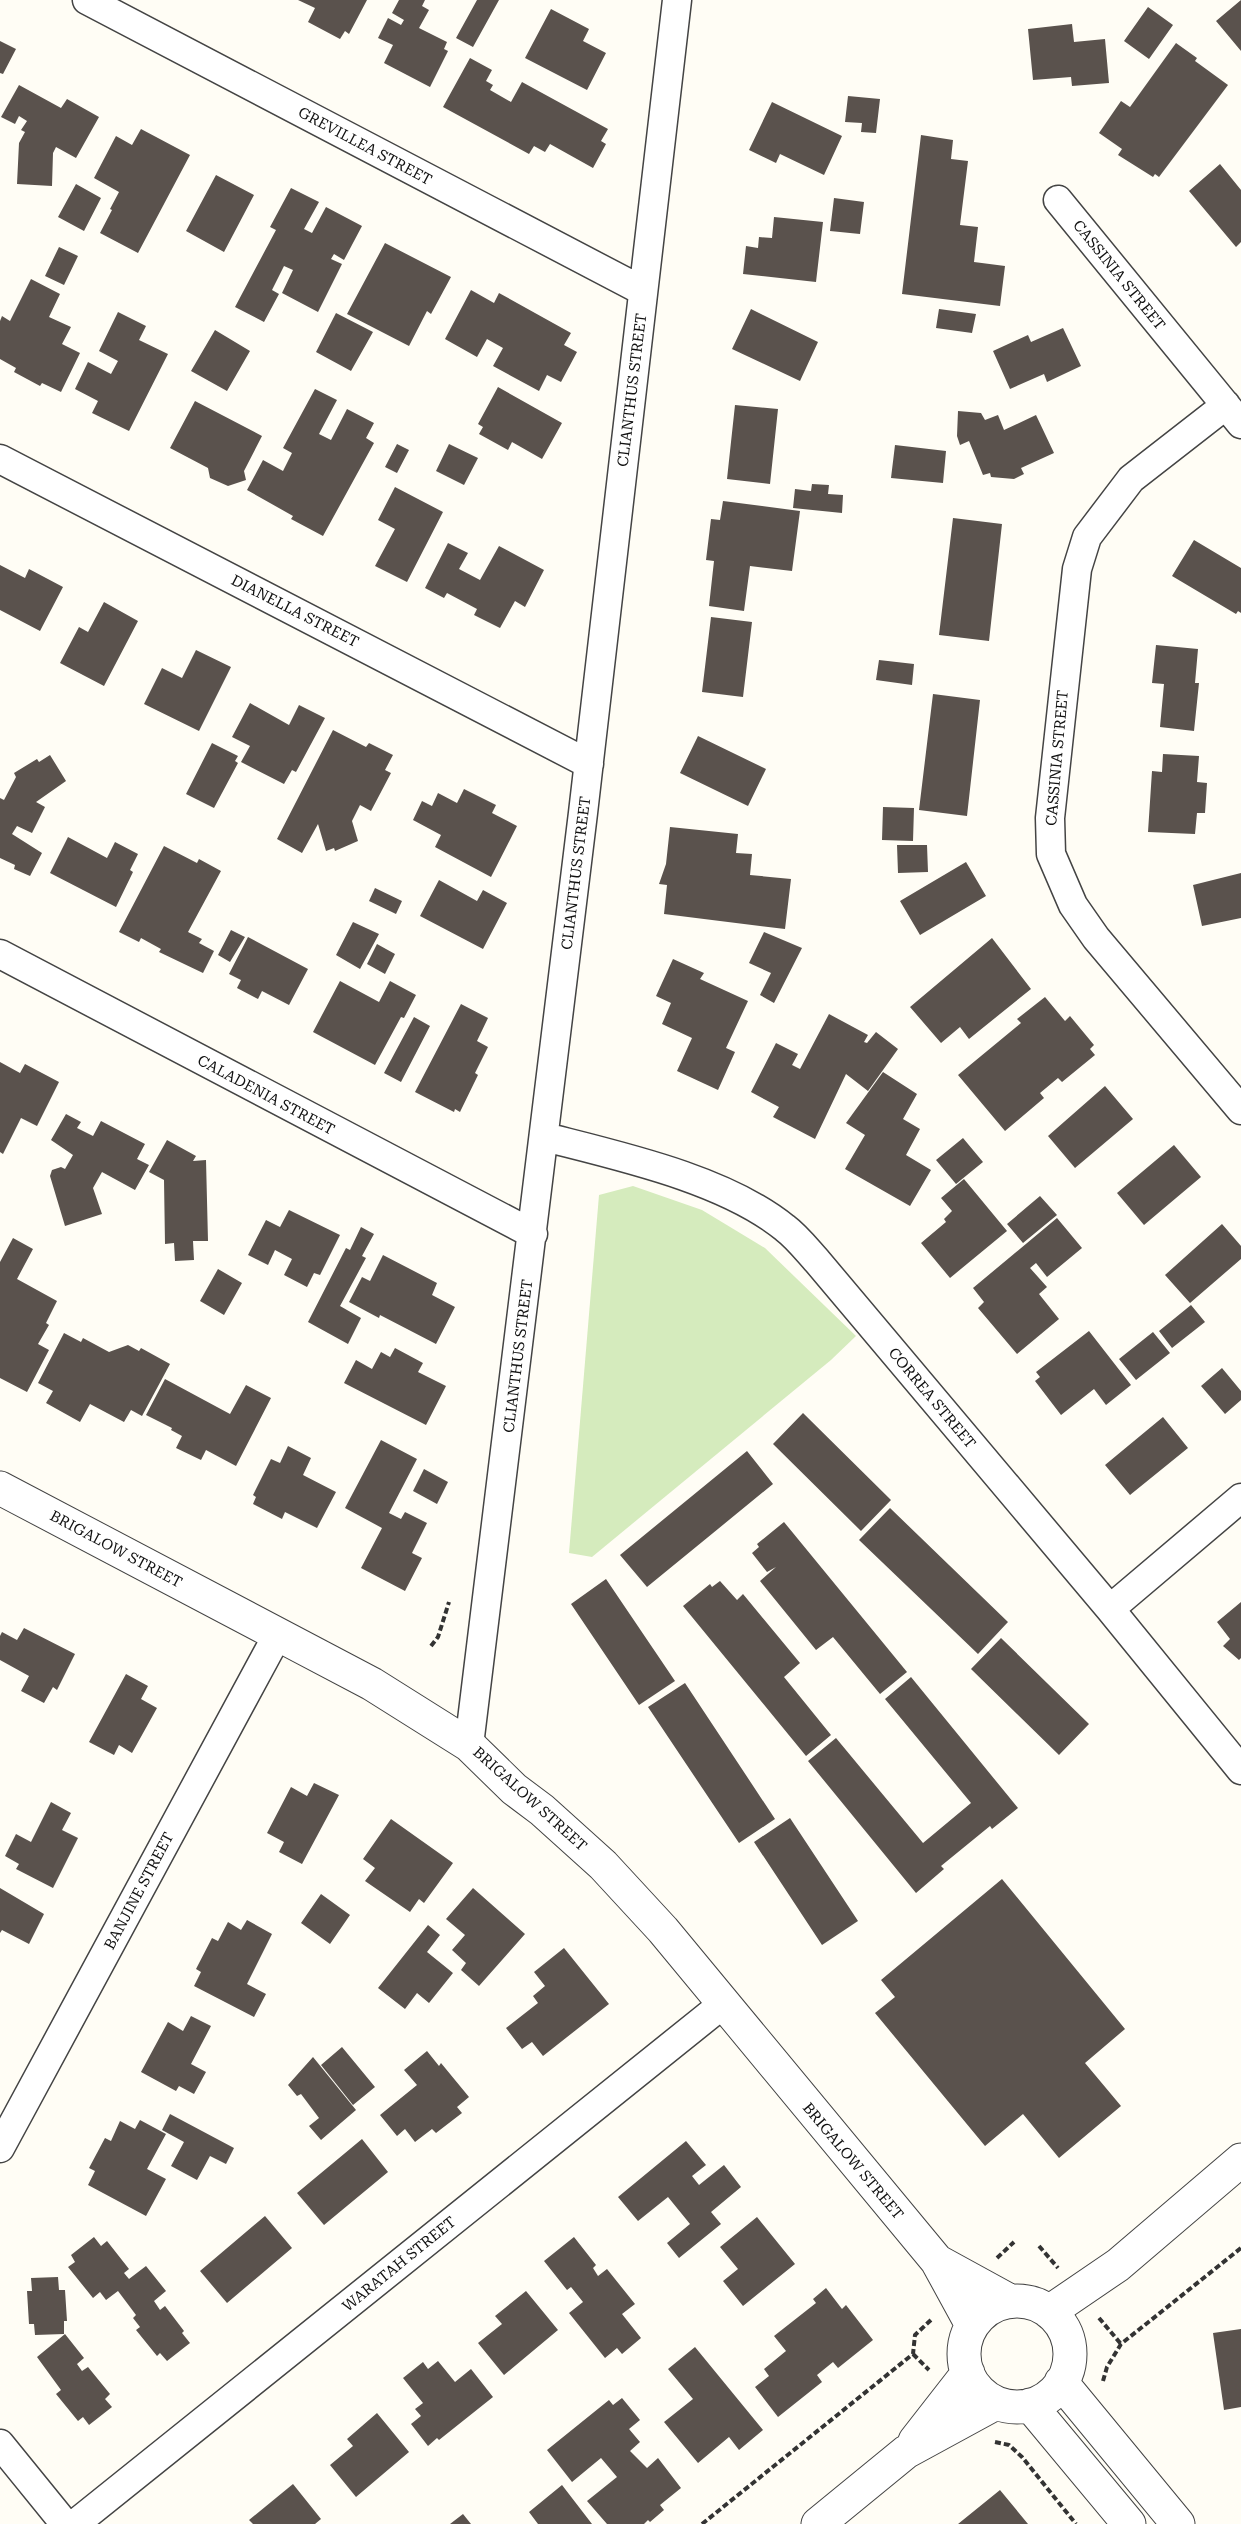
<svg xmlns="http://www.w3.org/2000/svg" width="1241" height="2524" font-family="'Roboto Serif',serif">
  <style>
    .green { fill: #d5ebbd }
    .building { fill: #5a524d }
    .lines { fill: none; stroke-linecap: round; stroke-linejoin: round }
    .minor-casing { stroke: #444; stroke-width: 31 }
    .tertiary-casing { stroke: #444; stroke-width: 35 }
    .path { stroke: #333; stroke-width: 4; stroke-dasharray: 6 3; stroke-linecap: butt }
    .minor { stroke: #fff; stroke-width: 28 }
    .tertiary { stroke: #fff; stroke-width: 33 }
    .labels { text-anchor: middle; stroke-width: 6; stroke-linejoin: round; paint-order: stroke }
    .street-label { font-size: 15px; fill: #111; stroke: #fff }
  </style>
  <rect width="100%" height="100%" fill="#fffdf5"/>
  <path class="green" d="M633,1186l69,24 63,38 91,88 -25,24 -239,197 -23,-4 30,-358z"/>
  <path class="building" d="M298,0h69l-18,34 -4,-3 -5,8 -32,-17 7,-14z
    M399,0h26l-3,6 7,4 -10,18 28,14 -3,7 4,2 -18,36 -46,-24 9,-18 -15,-7 10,-20 13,7 3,-5 -12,-7z
    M477,0h22l-26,47 -17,-9z
    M1241,0v51l-25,-30z
    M1148,7l25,18 -24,34 -25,-18z
    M551,9l38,20 -6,12 23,12 -19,37 -62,-32z
    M1072,24l2,18 31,-3 4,44 -37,3 -1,-9 -38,3 -5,-51z
    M0,41l16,8 -13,25 -3,-1z
    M1176,43l21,15 -2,3 33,24 -69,92 -4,-3 -2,3 -35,-22 4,-6 -23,-16 22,-32 9,6z
    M470,58l22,12 -6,11 7,4 -3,5 21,12 11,-20 86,47 -7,12 5,3 -13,24 -43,-24 -5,8 -11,-6 -5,8 -86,-47z
    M19,85l42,23 6,-9 32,18 -23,41 -20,-11 -3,6 -1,33 -35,-2 2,-41 6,-11 -4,-2 6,-9 -8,-5 -4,8 -14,-7z
    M848,96l32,3 -4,34 -15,-1 1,-9 -17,-1z
    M772,102l70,34 -18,39 -44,-21 -4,9 -27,-13z
    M141,129l49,26 -52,98 -38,-20 12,-23 -2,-1 9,-17 -25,-14 22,-42 16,9z
    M921,135l32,5 -2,19 17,2 -8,64 18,2 -4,35 31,4 -5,40 -98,-12z
    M1220,164l21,26v52l-5,5 -47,-56z
    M216,175l38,20 -30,57 -38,-21z
    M76,184l25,14 -17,33 -26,-14z
    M291,188l28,14 -15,27 8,4 14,-26 36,19 -18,34 -10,-6 -3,5 11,5 -24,48 -36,-19 11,-23 -9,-4 -12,24 7,4 -15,28 -29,-15 41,-77 -6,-3z
    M834,198l30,4 -4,32 -30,-3z
    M774,217l49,5 -7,60 -73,-8 3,-28 12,2 1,-11 13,1z
    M385,243l66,34 -20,37 -4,-3 -18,35 -62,-32z
    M59,247l19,9 -14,29 -19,-9z
    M31,279l29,15 -11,23 22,10 -9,17 18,9 -19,39 -19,-9 -2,3 -26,-14 2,-4 -16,-9v-38l2,-5 8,5z
    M471,290l23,13 5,-10 72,40 -7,12 13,7 -16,30 -14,-7 -8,16 -46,-25 10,-18 -16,-9 -10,18 -32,-18z
    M751,309l67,33 -18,39 -68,-32z
    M939,309l37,5 -4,19 -36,-5z
    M118,312l28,14 -7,14 29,14 -39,77 -37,-18 6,-12 -23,-12 13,-27 23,12 7,-13 -19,-10z
    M336,313l37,19 -22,39 -35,-19z
    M1063,328l18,38 -34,16 -3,-8 -34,15 -17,-38 35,-16 3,7z
    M215,330l35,21 -23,40 -36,-20z
    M498,387l64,36 -20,36 -30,-17 -4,8 -29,-16 4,-7 -5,-3z
    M315,389l22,11 -18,34 12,6 16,-31 27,14 -8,15 8,5 -51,93 -32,-17 2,-3 -46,-26 16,-30 20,11 9,-18 -9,-5z
    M195,401l67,35 -18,35 2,9 -18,6 -18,-8 -2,-10 -38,-20z
    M735,405l43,4 -8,75 -43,-5z
    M958,411l23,2 4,7 13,-5 6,15 32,-15 18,38 -33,15 3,6 -10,5 -23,-2 -1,-4 -7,2 -14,-34 -9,4 -3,-9z
    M397,444l12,6 -12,23 -12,-6z
    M449,444l29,14 -14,27 -28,-14z
    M895,445l51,6 -3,32 -52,-5z
    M812,484l17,1 -1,9 15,1 -1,18 -49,-5 2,-19 16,2z
    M395,487l48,25 -36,70 -32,-16 20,-37 -17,-9z
    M723,501l77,10 -8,60 -42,-5 -6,45 -35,-5 5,-45 -8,-1 5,-41 9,1z
    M953,518l49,6 -13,117 -50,-6z
    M1194,540l47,28v45l-3,-2 -2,3 -64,-38z
    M448,543l20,10 -9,16 21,11 19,-34 45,24 -19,37 -10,-6 -15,27 -26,-13 3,-6 -30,-16 -3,5 -19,-10z
    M0,565l25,13 4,-9 34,18 -23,44 -40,-21z
    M104,602l34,19 -34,65 -44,-23 19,-36 9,5z
    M711,617l41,5 -9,75 -41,-5z
    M1156,645l42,4 -3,34h4l-5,48 -34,-4 4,-43 -12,-1z
    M196,650l35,17 -32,64 -55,-27 18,-36 20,10z
    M879,660l35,4 -2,21 -36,-5z
    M933,694l47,6 -13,116 -48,-6z
    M250,703l39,22 10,-20 26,13 -29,54 -4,-2 -8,14 -43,-22 9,-16 -18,-9z
    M333,730l33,17 3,-4 24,12 -8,15 6,3 -20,38 -11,-6 -8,16 6,20 -23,10 -1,-3 -8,3 -8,-27 -16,29 -25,-14z
    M698,736l68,33 -18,37 -68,-33z
    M212,743l26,13 -3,5 3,2 -24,45 -28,-14z
    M1163,754l36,2 -2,26 10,1 -2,30h-8l-2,21 -47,-2 4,-61 10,1z
    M50,755l16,26 -30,21 9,5 -13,26 -15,-7 -5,8 30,19 -12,23 -16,-7 1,-4 -15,-7v-60l4,2 12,-23 -2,-4 23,-14 2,3z
    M464,789l32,16 -4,8 25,13 -26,51 -56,-30 6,-12 -28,-15 9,-19 10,5 6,-13 19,10z
    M883,807l31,1 -1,33 -31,-1z
    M670,827l68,7 -2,19 16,1 -2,21 41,4 -6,50 -121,-15 3,-29 -8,-1 7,-20z
    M68,837l39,21 8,-16 23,12 -8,16 3,2 -17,35 -66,-34z
    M897,845h30l1,27 -30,1z
    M164,846l33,17 2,-4 22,12 -33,61 14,7 -3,4 15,8 -11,22 -44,-21 2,-3 -20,-11 -2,4 -20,-10z
    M966,862l20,34 -66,39 -20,-34z
    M1241,873v45l-39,8 -9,-41z
    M439,880l38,21 6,-11 24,13 -24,46 -63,-33z
    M375,888l27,13 -6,13 -27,-13z
    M353,922l26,12 -19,35 -24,-14z
    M231,930l14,7 -15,25 -12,-7z
    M764,932l38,16 -28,55 -14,-8 11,-22 -22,-10z
    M248,937l60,32 -19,36 -27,-14 -4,8 -21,-11 4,-8 -12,-6z
    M992,938l39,51 -62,50 -9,-12 -19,16 -31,-36z
    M377,944l18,10 -10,20 -18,-10z
    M673,959l31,14 -4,6 48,22 -22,47 9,4 -17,38 -41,-19 15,-33 -30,-14 9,-21 -15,-7z
    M340,981l39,21 11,-21 26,14 -12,23 -3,-1 -26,48 -62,-33z
    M1045,997l20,24 5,-5 24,29 -4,4 5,6 -33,27 -4,-4 -18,15 4,5 -39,33 -47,-56 63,-52 -4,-4z
    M461,1004l27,14 -11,23 11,6 -13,26 3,2 -18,37 -5,-3 -1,3 -39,-20z
    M829,1014l39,21 -4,7 3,1 9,-11 22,17 -30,42 -22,-17 -31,65 -42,-22 6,-10 -28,-15 25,-49 22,11 -6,11 8,4z
    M414,1017l16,9 -29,56 -17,-9z
    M0,1062l20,11 5,-9 34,18 -22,44 -16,-8 -18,36 -3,-2z
    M883,1072l34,22 -14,25 17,10 -14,26 25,15 -21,36 -65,-37 20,-34 -19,-12z
    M1105,1086l28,33 -58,49 -27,-32z
    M66,1114l15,8 -4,6 16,8 8,-15 44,23 -8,15 12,6 -14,25 -33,-18 -9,16 9,26 -37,12 -15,-50 2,-6 9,-3 4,2 8,-14 -22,-15z
    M963,1138l20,24 -27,22 -20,-24z
    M167,1140l29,16 -3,5 13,-1 2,81h-15l1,19 -19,1 -1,-18 -9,1 -1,-64 -15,-8z
    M1174,1145l27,32 -57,48 -27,-32z
    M964,1179l43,52 -57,47 -29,-35 25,-21 -2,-3 8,-8 -11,-13z
    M1040,1196l17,19 -34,28 -16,-19z
    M289,1210l51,25 -20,40 -6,-2 -7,14 -23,-12 8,-16 -17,-9 -7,15 -20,-10 18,-35 14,7z
    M1057,1218l25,30 -35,29 -11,-14 -6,5 17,19 -8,7 20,25 -42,35 -39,-46 6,-6 -11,-14z
    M1222,1224l19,22v13l-51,44 -25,-28z
    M361,1227l13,7 -12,22 4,2 -26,48 21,12 -13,26 -40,-22 38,-74 4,2z
    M13,1238l20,11 -16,30 40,22 -11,22 3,2 -11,19 11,6 -22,42 -27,-14v-116z
    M383,1255l54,28 -5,12 23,12 -19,37 -56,-29 -1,3 -30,-16 13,-25 8,4z
    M218,1269l24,14 -18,32 -24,-14z
    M1191,1305l14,17 -33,26 -13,-17z
    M1089,1331l42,54 -25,20 -12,-16 -33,26 -26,-34 5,-4 -4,-5z
    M1153,1332l17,21 -34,27 -17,-21z
    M64,1333l17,9 2,-4 26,14 19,-7 11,6 2,-3 29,16 -28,52 -11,-6 -7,12 -34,-18 -10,18 -34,-19 7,-12 -15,-8z
    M395,1348l28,15 -5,9 28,14 -20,39 -82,-42 12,-23 16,9 9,-17 9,5z
    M1222,1368l19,23v9l-16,14 -24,-28z
    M165,1379l65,35 16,-29 25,13 -35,68 -30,-16 -5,10 -25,-12 6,-12 -11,-6 1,-2 -26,-13z
    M803,1413l88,87 -30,31 -88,-87z
    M1163,1417l25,31 -58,47 -25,-30z
    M381,1440l36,19 -28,54 12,6 4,-7 22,11 -15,30 10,5 -17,33 -44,-23 21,-40 -37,-20z
    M288,1446l23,12 -8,17 33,17 -19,36 -32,-16 -3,7 -29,-15 3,-7 -3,-2 18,-36 9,4z
    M747,1451l26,33 -126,103 -27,-32z
    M424,1469l24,13 -11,22 -24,-13z
    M890,1508l118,114 -30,32 -119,-114z
    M784,1522l123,150 -27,22 -47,-57 -17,13 -56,-69 16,-14 -9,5 -15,-19 7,-6 -2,-3z
    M606,1579l69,102 -36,24 -68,-101z
    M720,1581l17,19 6,-6 57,69 -16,14 47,58 -25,21 -123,-150 27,-22 2,3z
    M1241,1602v56l-2,2 -16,-14 7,-7 -13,-17z
    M24,1628l51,26 -18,36 -4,-3 -9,16 -23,-12 8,-15 -29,-16v-24l2,-4 15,8z
    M1001,1638l88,86 -30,31 -88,-86z
    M126,1674l22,12 -7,13 16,9 -25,45 -13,-8 -5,10 -25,-13z
    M911,1677l107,131 -26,21 -2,-3 -49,40 3,3 -28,24 -108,-132 28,-23 87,105 48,-40 -86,-104z
    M685,1683l90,136 -36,24 -91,-136z
    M314,1783l25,12 -37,69 -23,-12 5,-10 -17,-9 24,-46 16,9z
    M51,1802l20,11 -9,17 16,8 -25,50 -37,-19 3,-5 -14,-8 11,-22 15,8z
    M790,1818l68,103 -36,24 -68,-103z
    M391,1819l62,44 -29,40 -5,-4 -9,13 -45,-31 10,-13 -12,-9z
    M1002,1879l123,150 -40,34 36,43 -62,52 -36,-44 -38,32 -110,-133 20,-16 -14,-17z
    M0,1888l44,26 -15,30 -27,-14 -2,3z
    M473,1888l52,46 -46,52 -18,-16 5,-7 -14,-13 13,-15 -19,-16z
    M321,1894l29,21 -20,29 -29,-21z
    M247,1920l25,14 -25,50 19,10 -12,23 -60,-31 7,-14 -5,-3 16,-31 6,3 10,-19 13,8z
    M428,1925l12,10 -13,17 26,21 -24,30 -12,-10 -12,16 -27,-21z
    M564,1948l45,56 -66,52 -11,-14 -10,7 -16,-21 32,-25 -5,-7 12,-10 -11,-14z
    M191,2016l20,10 -20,38 15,8 -12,22 -15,-8 -3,5 -35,-19 27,-50 15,9z
    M342,2047l33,40 -22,18 -32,-40z
    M427,2051l12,15 2,-3 28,34 -12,10 5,6 -26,20 -4,-4 -17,13 -10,-13 -8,7 -17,-21 37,-30 -13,-15z
    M313,2057l43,53 -35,30 -12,-14 10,-8 -18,-24 -4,2 -9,-11z
    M170,2114l64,34 -8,16 -16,-8 -13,24 -26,-14 13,-24 -22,-12z
    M140,2120l26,14 -19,35 19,10 -20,37 -58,-31 7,-14 -6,-3 16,-30 6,3 9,-20 15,8z
    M362,2139l26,33 -64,53 -27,-32z
    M686,2141l20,24 -14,11 7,9 25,-20 17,22 -30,25 10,12 -42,34 -12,-15 23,-19 -22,-27 -30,24 -20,-24z
    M265,2216l27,32 -65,55 -27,-32z
    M757,2217l38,47 -52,42 -20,-25 15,-12 -18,-22z
    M94,2237l7,9 6,-5 22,28 -5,4 5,6 17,-13 20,25 -12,10 6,9 5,-4 19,25 -2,2 8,10 -23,18 -7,-8 -3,3 -21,-26 4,-3 -7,-9 3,-3 -18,-24 -12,9 -6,-8 -7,6 -25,-31 7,-5 -4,-7z
    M574,2237l22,28 -3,3 5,8 9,-7 28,35 -13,10 19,24 -19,16 -5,-6 -12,10 -36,-45 14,-11 -12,-15 -4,3 -23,-29z
    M58,2277l1,13h6l2,31h-3v13l-29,1 -1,-11h-5l-2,-33h5l-1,-13z
    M826,2288l16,21 4,-4 27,35 -35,28 -5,-6 -16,13 5,7 -44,35 -23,-30 14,-11 -5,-7 22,-18 -12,-15 42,-33 -3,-4z
    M526,2291l32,39 -54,45 -26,-32 24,-19 -7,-8z
    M1241,2329v78l-17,3 -11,-77z
    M65,2334l19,24 -7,6 5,7 6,-4 22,27 -5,5 7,8 -23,18 -6,-8 -5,4 -22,-27 5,-4 -24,-33z
    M695,2347l68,83 -24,20 -10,-13 -31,26 -34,-41 29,-23 -25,-30z
    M438,2361l17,21 16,-13 22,28 -54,43 -2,-2 -9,8 -17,-22 10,-8 -6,-7 8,-6 -20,-25 20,-16 5,7z
    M622,2398l18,22 -11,9 11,13 -10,9 17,17 11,-10 23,30 -21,17 4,5 -14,12 -2,-2 -4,4h-37l-20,-23 30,-24 -16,-19 -29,24 -25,-32 62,-50 4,5z
    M377,2413l32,39 -53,45 -26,-32 23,-19 -6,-7z
    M293,2484l28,35 -6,5h-62l-4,-4z
    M562,2485l30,39h-54l-9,-12z
    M1000,2490l28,34h-70z
    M463,2514l8,10h-21z"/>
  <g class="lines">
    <g class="minor-casing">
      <path id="minor" d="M87,0l556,291
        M1058,200l183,224
        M1226,405l-95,74 -44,58 -10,32 -27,249 1,36 22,51 23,33 145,172
        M0,459l589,305
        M0,954l533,280
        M545,1137c74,19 180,42 240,91 12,9 22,22 32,33l293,348 131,161
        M1110,1609l131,-111
        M469,1745l114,-932 94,-813
        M0,2148l278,-514
        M0,2444l65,80
        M75,2524l648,-520"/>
    </g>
    <g class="tertiary-casing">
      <path id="tertiary" d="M0,1488l372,196 97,61 45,44 28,21 61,55 60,65 274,331 35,64
        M937,2261l73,40
        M964 2354a53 53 0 1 1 106 0a53 53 0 1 1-106 0Z
        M1049,2312l69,-47 123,-105
        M1061,2382l117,142
        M1030,2405l99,119
        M915,2441l53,-68
        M818,2524l88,-72 90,-49"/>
    </g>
    <path class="path" d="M431,1646l7,-9 11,-35
      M1039,2246l19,22
      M997,2258l17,-16
      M1099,2318l22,26
      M913,2354l16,16
      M1103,2381l4,-14 14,-23 120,-96
      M995,2442l14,3 13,12 54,67
      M702,2524l211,-170 2,-19 18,-17"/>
    <use href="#minor" class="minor"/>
    <use href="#tertiary" class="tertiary"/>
  </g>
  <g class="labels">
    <g class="street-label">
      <text transform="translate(365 146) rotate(28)" y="5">GREVILLEA STREET</text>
      <text transform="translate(1119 275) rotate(51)" y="5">CASSINIA STREET</text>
      <text transform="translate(632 390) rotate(-83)" y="5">CLIANTHUS STREET</text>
      <text transform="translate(295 611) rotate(27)" y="5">DIANELLA STREET</text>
      <text transform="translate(1057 758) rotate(-85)" y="5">CASSINIA STREET</text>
      <text transform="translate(576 873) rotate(-83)" y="5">CLIANTHUS STREET</text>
      <text transform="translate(266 1095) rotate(28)" y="5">CALADENIA STREET</text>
      <text transform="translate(518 1356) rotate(-83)" y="5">CLIANTHUS STREET</text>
      <text transform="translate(932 1398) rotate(50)" y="5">CORREA STREET</text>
      <text transform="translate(116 1549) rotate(28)" y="5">BRIGALOW STREET</text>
      <text transform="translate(530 1799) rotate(42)" y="5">BRIGALOW STREET</text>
      <text transform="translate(139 1891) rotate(-62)" y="5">BANJINE STREET</text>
      <text transform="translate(853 2161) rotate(50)" y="5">BRIGALOW STREET</text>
      <text transform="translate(399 2264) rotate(-39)" y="5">WARATAH STREET</text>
    </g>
  </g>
</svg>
